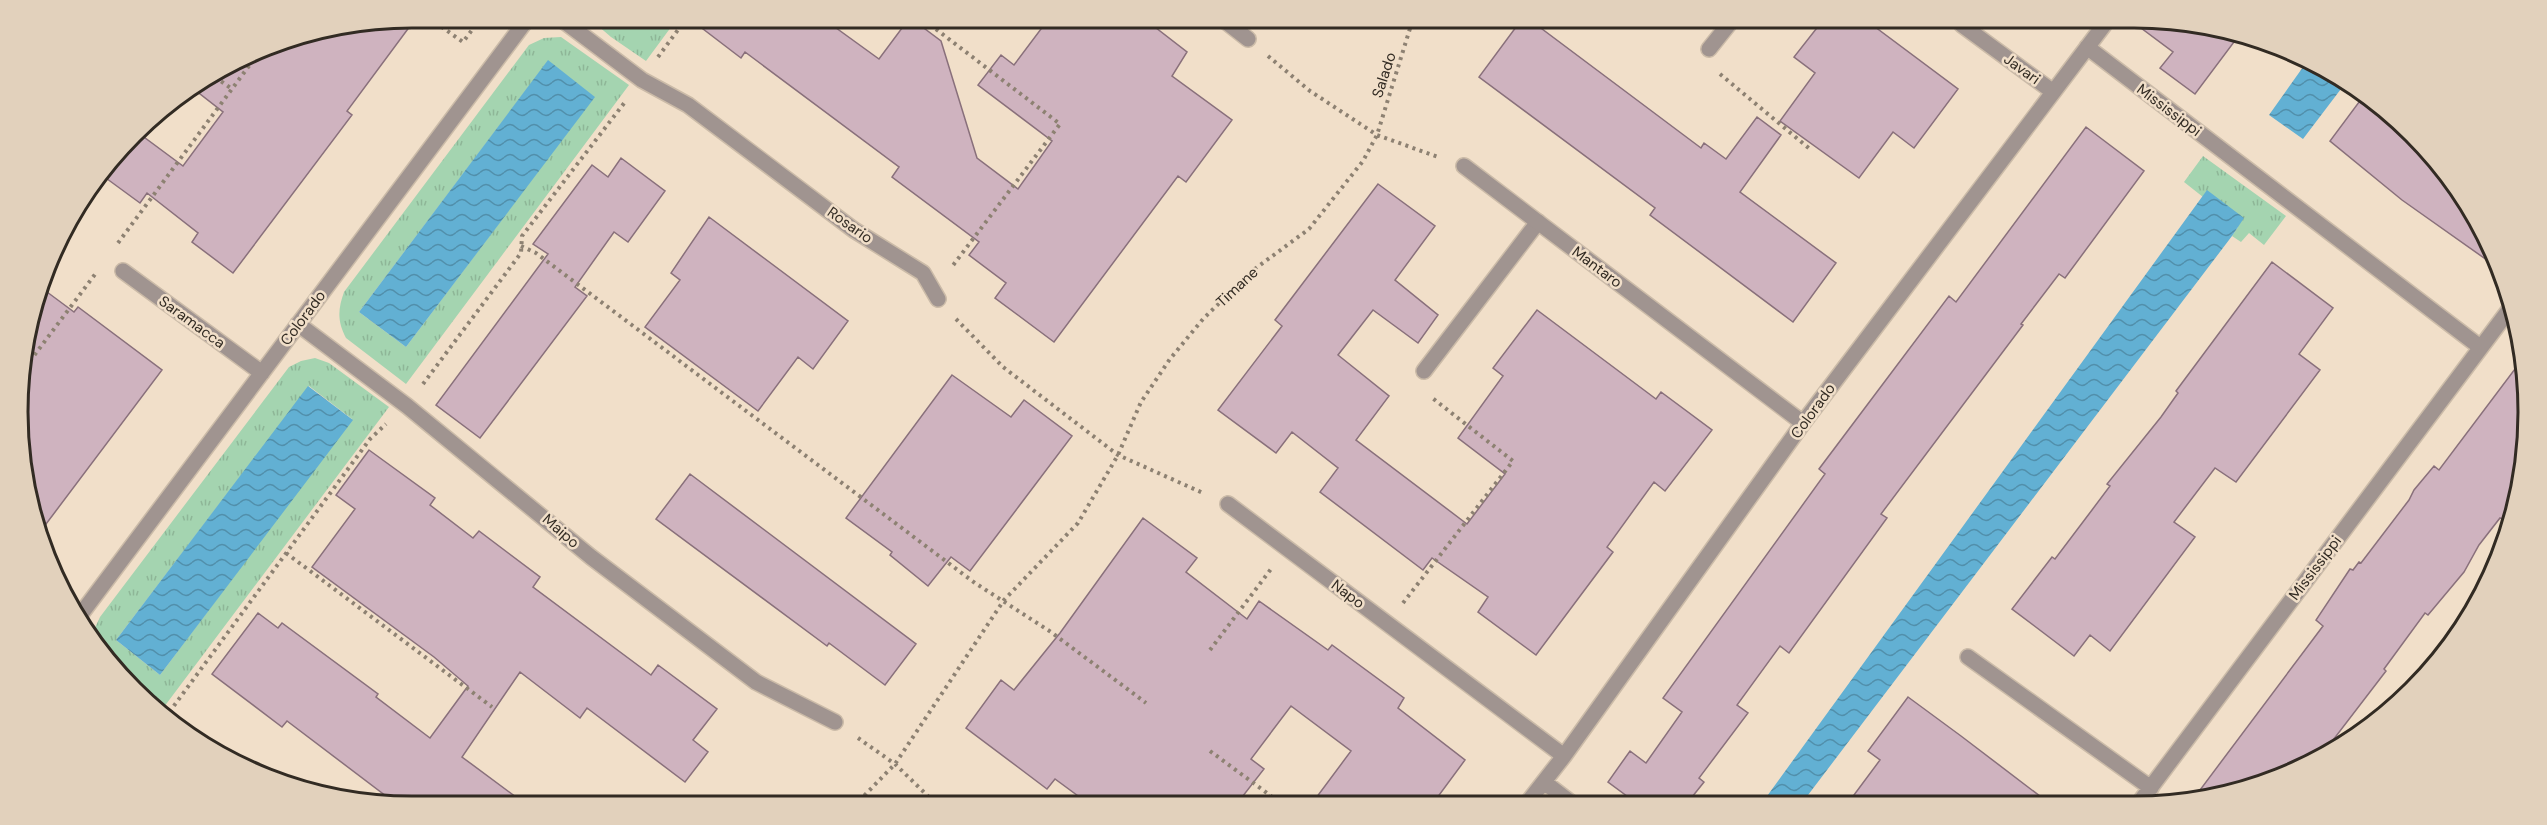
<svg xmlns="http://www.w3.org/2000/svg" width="2547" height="825" font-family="'DM Sans',sans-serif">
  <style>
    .grass { fill: url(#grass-tufts); fill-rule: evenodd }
    .water { fill: url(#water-waves) }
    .building { fill: #cfb3bf; stroke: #89707b; stroke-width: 1.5 }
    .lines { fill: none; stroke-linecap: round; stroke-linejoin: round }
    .lane-casing { stroke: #cbbba8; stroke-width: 18 }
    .street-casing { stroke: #cbbba8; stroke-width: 18 }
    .path { stroke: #8d8172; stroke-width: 4; stroke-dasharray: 3 4.5; stroke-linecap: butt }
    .lane { stroke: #a09490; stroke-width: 15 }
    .street { stroke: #a09490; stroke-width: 15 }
    .labels { text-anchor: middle; stroke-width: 5; stroke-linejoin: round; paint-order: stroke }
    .street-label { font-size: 15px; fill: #322b23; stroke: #f1dfc9 }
    .rim { fill: none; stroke: #322b23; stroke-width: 3 }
  </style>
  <defs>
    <pattern id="grass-tufts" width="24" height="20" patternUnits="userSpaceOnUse" patternTransform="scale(1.5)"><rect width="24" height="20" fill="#a4d4b0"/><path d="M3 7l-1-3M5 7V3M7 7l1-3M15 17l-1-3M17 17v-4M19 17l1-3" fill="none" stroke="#8eb697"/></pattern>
    <pattern id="water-waves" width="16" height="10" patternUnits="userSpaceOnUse" patternTransform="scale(1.5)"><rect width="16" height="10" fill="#62b0d3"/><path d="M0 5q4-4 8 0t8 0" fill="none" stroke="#518fab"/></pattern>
  </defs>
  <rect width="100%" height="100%" fill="#f1dfc9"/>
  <path class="grass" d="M590,19h49l9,3 3,-3h26l-31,42 -35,-24z
    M561,37l68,48 -223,299 -60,-46c-9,-17 -8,-29 -2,-46l185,-247 15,-7zM548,61l46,36 -188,250 -47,-35z
    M2203,156l83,60 -22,29 -15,-12 -8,9 -9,-6 6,-9 -31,-36 -4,6 -19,-15z
    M315,358l14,5 60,44 -228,304 -30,-22 -39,-48 1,-9 7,-15 189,-250 12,-6zM309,386l43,33 -192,256 -44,-35z"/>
  <path class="water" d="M548,60l47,37 -189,250 -47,-35z
    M2308,60l39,21 -44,58 -34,-24z
    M2207,190l37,28 -12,18 -430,567h-40z
    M308,386l45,34 -193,255 -44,-35z"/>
  <path class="building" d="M416,18l-69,93 5,4 -119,158 -41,-31 6,-9 -51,-40 -7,10 -41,-30 38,-41 46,34 40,-54 -28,-22 67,-42 74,-22z
    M690,19l135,1 54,39 29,-39h5l28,21 36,117 41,31 34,-48 -74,-56 23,-30 13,10 33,-44h100l40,31 -15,24 60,44 -46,62 -8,-6 -124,166 -59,-44 11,-15 -37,-28 10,-13 -87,-65 7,-10 -154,-115 -4,6z
    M1519,23h15l167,125 3,-5 22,16 31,-42 24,18 -41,57 96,71 -43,59 -143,-107 5,-7 -176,-131z
    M1820,24h51l87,65 -44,59 -21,-16 -34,46 -79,-57 35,-48 -21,-16z
    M2137,25l75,1 28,8 -45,60 -35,-26 13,-16z
    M2365,94l49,40 49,60 38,76 -99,-70 -72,-59z
    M2086,127l58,44 -79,107 -6,-4 -38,50 2,1 -142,189 6,4 -98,135 -9,-7 -43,59 11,8 -49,65 5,4 -16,20h-53l-27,-20 22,-31 16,12 36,-51 -19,-14 162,-224 -6,-5 130,-173 7,6z
    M621,158l44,33 -37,51 -14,-10 -39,55 12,9 -107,142 -44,-33 112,-151 -15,-10 59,-79 16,12z
    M1378,184l57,42 -40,54 43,35 -20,28 -45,-33 -35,45 51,41 -33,44 111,84 38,-50 -47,-36 45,-62 -10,-8 44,-58 119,89 5,-7 51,38 -47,61 -11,-9 -47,65 6,5 -77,103 -58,-43 10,-15 -56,-39 -9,12 -103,-78 18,-24 -46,-36 -16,21 -58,-43 64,-84 -7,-6z
    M709,217l139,104 -35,48 -15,-12 -40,54 -113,-84 35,-47 -9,-7z
    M2272,262l61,46 -34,46 21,16 -84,112 -21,-14 -41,54 21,15 -85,114 -20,-16 -16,21 -62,-47 40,-52 3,2 37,-49 18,-24 -3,-2 54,-67 17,-24 -2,-2z
    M43,289l31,23 4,-5 84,63 -122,162 -9,-18 -12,-75 2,-78z
    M2524,357l5,56 -8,77 -3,9 -15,20 -3,-1 -21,27 -15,27 -36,43 -3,-2 -41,56 2,2 -69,90 -8,5 -118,36 132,-176 -7,-6 34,-51 3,1 6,-8 2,1 48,-63 5,-10 20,-24 5,4z
    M952,375l59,42 13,-17 48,36 -102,135 -19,-14 -23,29 -38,-31 2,-3 -46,-34z
    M369,450l66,48 -5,7 43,33 6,-7 61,46 -7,10 118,88 7,-10 59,44 -24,31 15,12 -23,30 -98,-74 -7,10 -60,-46 -58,85 58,43 -130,-1 -103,-78 -5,6 -70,-53 46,-61 20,15 4,-5 96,71 -2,3 54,41 38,-52 -34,-29 -122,-90 43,-58 -19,-14z
    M690,474l226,170 -31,41 -56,-42 -2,3 -171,-127z
    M1143,518l54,40 -11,14 61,47 12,-18 69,49 4,-5 72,53 -6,10 67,52 -31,42h-121l38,-51 -60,-45 -40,53 13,10 -25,32h-154l-30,-22 -8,10 -81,-61 35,-48 13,10 46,-57z
    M1908,697l53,39 88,67h-201l32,-43 -12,-9z"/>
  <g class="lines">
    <g class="lane-casing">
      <path id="lane" d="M1709,49l20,-25
        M1424,371l114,-149"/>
    </g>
    <g class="street-casing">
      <path id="street" d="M561,19l81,61 46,25 166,125 69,43 15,26
        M1225,21l23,18
        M1962,25l90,66
        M2087,47l393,300
        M1464,166l339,257
        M123,271l139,102
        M298,324l109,82 184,151 165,125 79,40
        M1228,504l336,252
        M78,618l450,-600
        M1968,657l183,131
        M1544,782l26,20
        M1528,802l36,-46 239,-333 301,-398
        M2139,803l373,-497"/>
    </g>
    <path class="path" d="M429,18l34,24 18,-24
      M924,20l136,104 -109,144
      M1268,56l42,35 67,44 61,22
      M658,57l28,-38
      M1720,74l91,76
      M215,77l17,12
      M118,243l145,-196
      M521,246l15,7 439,330 76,49 95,71
      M956,319l47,48 115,88 85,38
      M21,373l75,-100
      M423,384l98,-131 1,-17 103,-134
      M286,553l206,154
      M1403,603l110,-142 -82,-64
      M1210,650l61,-81
      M165,718l205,-279 16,-15
      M858,738l37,26 38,37
      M1210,751l61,45 -5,5
      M859,801l36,-37 109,-164 74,-77 40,-68 23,-53 29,-43 33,-40 49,-48 57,-42 54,-68 14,-26 35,-113"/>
    <use href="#lane" class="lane"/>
    <use href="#street" class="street"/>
  </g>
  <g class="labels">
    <g class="street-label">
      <text transform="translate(2022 69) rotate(36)" y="5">Javari</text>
      <text transform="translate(1384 75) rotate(-72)" y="5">Salado</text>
      <text transform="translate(2169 110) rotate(37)" y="5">Mississippi</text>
      <text transform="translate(850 225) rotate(35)" y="5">Rosario</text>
      <text transform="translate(1597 267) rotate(37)" y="5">Mantaro</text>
      <text transform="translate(1237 287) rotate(-43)" y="5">Timane</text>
      <text transform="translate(303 318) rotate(-53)" y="5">Colorado</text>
      <text transform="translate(192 322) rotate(36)" y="5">Saramacca</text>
      <text transform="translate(1813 411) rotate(-54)" y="5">Colorado</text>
      <text transform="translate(561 531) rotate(41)" y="5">Maipo</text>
      <text transform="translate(2315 568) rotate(-53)" y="5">Mississippi</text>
      <text transform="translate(1348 594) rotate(37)" y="5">Napo</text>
    </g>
  </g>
  <path d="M0 0H2547V825H0ZM412 28H2134A384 384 0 0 1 2518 412V412A384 384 0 0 1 2134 796H412A384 384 0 0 1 28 412V412A384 384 0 0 1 412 28Z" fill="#e2d1bc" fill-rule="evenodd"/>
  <path class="rim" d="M412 28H2134A384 384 0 0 1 2518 412V412A384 384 0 0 1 2134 796H412A384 384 0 0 1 28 412V412A384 384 0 0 1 412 28Z"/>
</svg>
